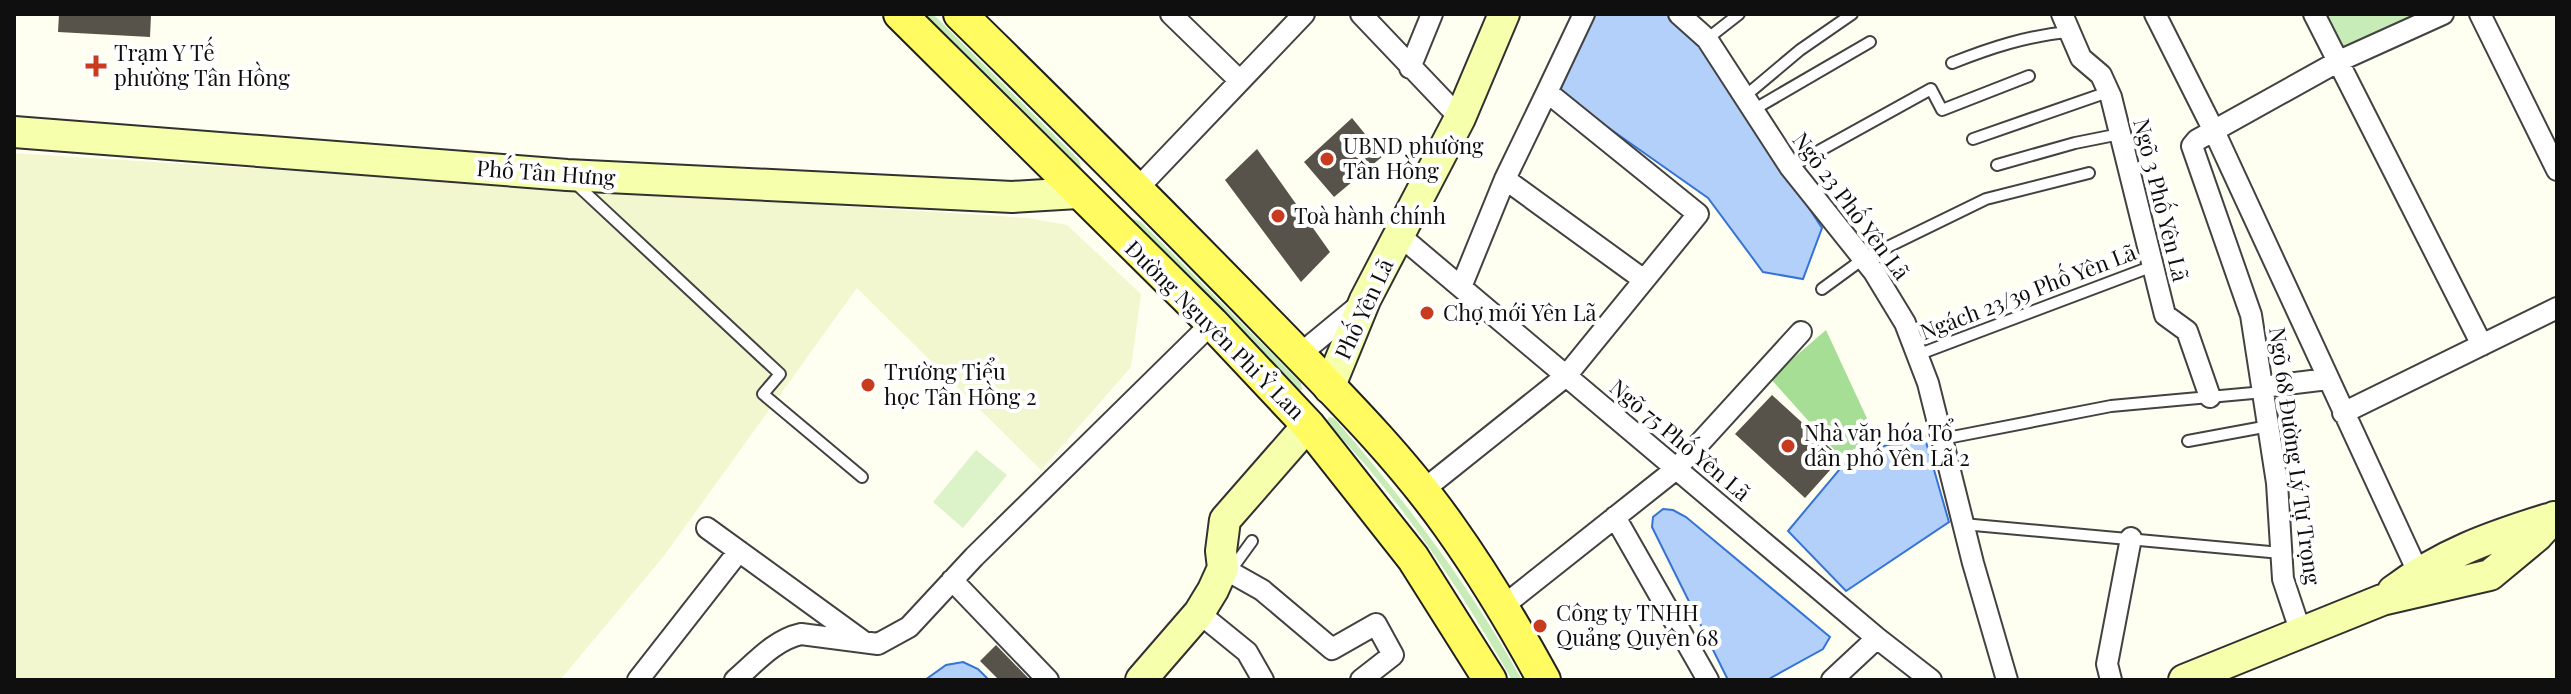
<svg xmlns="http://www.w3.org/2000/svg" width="2571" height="694" font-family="'Playfair Display',serif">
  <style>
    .farmland { fill: #f2f7cf }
    .green { fill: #c8ecb8 }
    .forest { fill: #a7de96 }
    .pitch { fill: #dcf3ca }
    .water { fill: #b2d0fa; stroke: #3573d5; stroke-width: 2 }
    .building { fill: #58534a }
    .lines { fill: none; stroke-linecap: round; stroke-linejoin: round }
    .lane-casing { stroke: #424242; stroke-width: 14 }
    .street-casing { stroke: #424242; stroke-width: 24 }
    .secondary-casing { stroke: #313131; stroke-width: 34 }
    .primary-casing { stroke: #202020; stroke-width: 36 }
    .lane { stroke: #fff; stroke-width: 10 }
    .street { stroke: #fff; stroke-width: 20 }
    .secondary { stroke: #f6ffac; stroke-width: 30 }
    .primary { stroke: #fffb61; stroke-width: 32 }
    .poi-dot { fill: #c83b1e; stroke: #fff; stroke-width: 3 }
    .labels { text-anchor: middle; stroke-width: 8; stroke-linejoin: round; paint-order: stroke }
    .poi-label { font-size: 22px; fill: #0f0f0f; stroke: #fff; text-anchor: start }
    .street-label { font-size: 22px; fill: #0f0f0f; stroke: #fff }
  </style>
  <rect width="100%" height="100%" fill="#fffff1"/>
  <path class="farmland" d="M14,153l1014,65 39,7 74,69 -10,73 -90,103 -184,-182 -194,269 -103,123h-546z"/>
  <path class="green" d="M921,14h12l146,146 2,7 -2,2z
    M2319,14h106l-81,39z
    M1134,219l7,3 160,161 1,7 -5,1 -165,-168z
    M1329,417l5,1c71,82 135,167 188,262h-10c-52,-91 -110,-180 -183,-255l-2,-5z"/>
  <path class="forest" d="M1826,330l51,110 -38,15 -69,-77z"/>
  <path class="pitch" d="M976,450l31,25 -44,53 -30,-26z"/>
  <path class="water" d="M1592,14h83l13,9 134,205 -19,51 -40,-7 -55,-74 -149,-105z
    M1924,435l25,87 -103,69 -58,-60 56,-67 36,-17z
    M1663,509l10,1 13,7 144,120 -7,12 -56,31h-39l-76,-153 1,-10z
    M963,662l15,7 11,11h-64l21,-15z"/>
  <path class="building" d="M59,14l92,1 -1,22 -92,-5z
    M1352,118l31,38 -49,41 -30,-35z
    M1257,149l73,103 -29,30 -76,-102z
    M1772,395l69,63 -36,40 -70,-64z
    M996,645l34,35h-31l-19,-19z"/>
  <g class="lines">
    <g class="lane-casing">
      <path id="lane" d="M1707,39l32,-25
        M1952,63c38,-15 77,-28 118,-31
        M1744,97l56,-47 52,-36
        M1753,110l117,-68
        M1973,139l135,-47
        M1997,165l78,-22 45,-9
        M1790,167l141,-78 11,21 87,-34
        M574,182l206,192 -17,20 99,83
        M1822,289l41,-30 123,-60 103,-26
        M1917,355l236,-89
        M1942,439l169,-33 153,-14
        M2188,441l81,-15
        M1963,524l318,29
        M1231,570l21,-29"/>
    </g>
    <g class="street-casing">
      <path id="street" d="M1171,14l69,67
        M1361,14l99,104
        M1679,14l28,25 83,128 84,105 31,51 23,60 45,180 34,117
        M2062,14l19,44 20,17 10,22 54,218 22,16 23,66
        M2155,14l59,117 204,441
        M2314,14l168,331
        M2480,14l77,156
        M1410,68l22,-54
        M1505,179l139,101
        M1138,188l166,-174
        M1399,235l478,403 54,42
        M1461,287l44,-108 42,-87
        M1299,355l63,-52
        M2263,387l65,-8
        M2343,413l214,-105
        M1422,491l144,-115 132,-162 -151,-122 37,-78
        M1615,517l93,163
        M707,528l157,114
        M1223,568l39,22 70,59 44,-25 17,31 -32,25
        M952,580l96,100
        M1502,607l174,-138 125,-137
        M1199,613l48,39 16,28
        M2301,633l-18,-54 -6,-96 -26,-168 -59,-169 5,-6 142,-79 104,-47
        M638,680l101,-129
        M735,680c20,-17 39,-40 66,-46l77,10 31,-17 65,-70 238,-234
        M1832,680l45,-42
        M2111,680l-4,-16 24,-126"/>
    </g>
    <g class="secondary-casing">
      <path id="secondary" d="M14,132l553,43 445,22 66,-4
        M1329,388l36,-88 95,-182 44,-104
        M2393,591c49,-37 97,-54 155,-72
        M1141,680l58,-67 14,-23 10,-22 -2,-17 4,-31 83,-95
        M2184,680l198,-80 108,-25 47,-39 17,-19"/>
    </g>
    <g class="primary-casing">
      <path id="primary" d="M900,14l312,309 96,102 105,133 77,122
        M960,14c105,103 209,207 312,313 60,62 127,128 177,199 35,49 66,101 95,154"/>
    </g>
    <use href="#lane" class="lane"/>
    <use href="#street" class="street"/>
    <use href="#secondary" class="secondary"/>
    <use href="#primary" class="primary"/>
  </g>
  <g class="poi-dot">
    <path d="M92 54h8v8h8v8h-8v8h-8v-8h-8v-8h8z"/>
    <circle cx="1327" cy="159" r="8"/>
    <circle cx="1278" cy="216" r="8"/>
    <circle cx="1427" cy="313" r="8"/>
    <circle cx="868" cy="385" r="8"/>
    <circle cx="1788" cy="446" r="8"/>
    <circle cx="1540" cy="626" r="8"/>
  </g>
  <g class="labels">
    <g class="poi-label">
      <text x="114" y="61">Trạm Y Tế<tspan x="114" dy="25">phường Tân Hồng</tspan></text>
      <text x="1343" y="154">UBND phường<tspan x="1343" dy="25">Tân Hồng</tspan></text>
      <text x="1294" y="224">Toà hành chính</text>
      <text x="1443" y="321">Chợ mới Yên Lã</text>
      <text x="884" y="380">Trường Tiểu<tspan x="884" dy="25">học Tân Hồng 2</tspan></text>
      <text x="1804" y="441">Nhà văn hóa Tổ<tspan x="1804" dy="25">dân phố Yên Lã 2</tspan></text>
      <text x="1556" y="621">Công ty TNHH<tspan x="1556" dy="25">Quảng Quyên 68</tspan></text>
    </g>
    <g class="street-label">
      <text transform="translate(546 173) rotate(4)" y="8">Phố Tân Hưng</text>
      <text transform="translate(2161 200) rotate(76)" y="8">Ngõ 3 Phố Yên Lã</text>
      <text transform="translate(1851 206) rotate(53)" y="8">Ngõ 23 Phố Yên Lã</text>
      <text transform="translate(2028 292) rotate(-21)" y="8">Ngách 23/39 Phố Yên Lã</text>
      <text transform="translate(1364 309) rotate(-65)" y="8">Phố Yên Lã</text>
      <text transform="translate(1215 330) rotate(45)" y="8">Đường Nguyên Phi Ỷ Lan</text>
      <text transform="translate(1680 440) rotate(40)" y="8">Ngõ 75 Phố Yên Lã</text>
      <text transform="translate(2295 456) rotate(82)" y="8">Ngõ 68 Đường Lý Tự Trọng</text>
    </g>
  </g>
  <rect width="2571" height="694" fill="none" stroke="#0f0f0f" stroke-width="32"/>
</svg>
